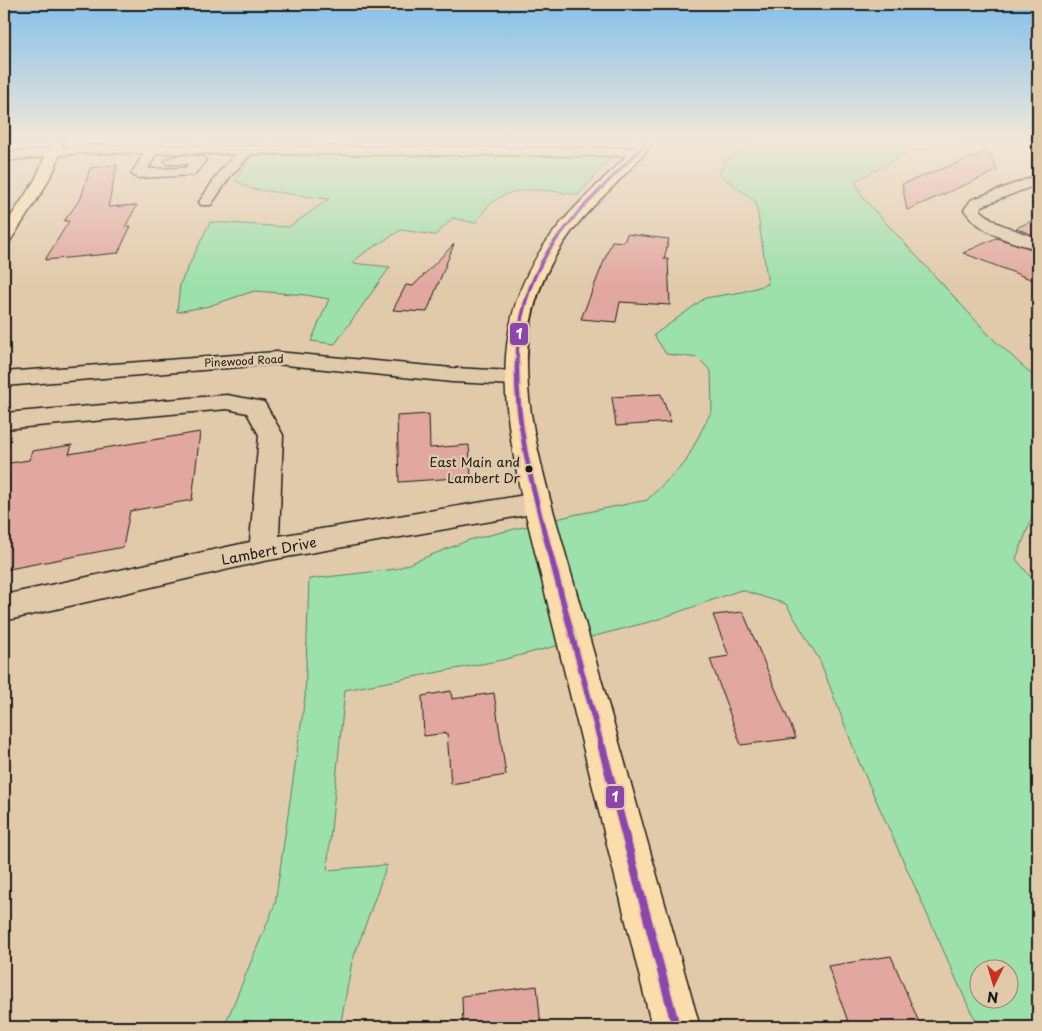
<svg xmlns="http://www.w3.org/2000/svg" width="1042" height="1031" font-family="'Playpen Sans',sans-serif">
  <style>
    .green { fill: #9ce0ac; stroke: #5c7e64; fill-rule: evenodd }
    .building { fill: #e2a8a0; stroke: #1c1c1c }
    .lines { fill: none; stroke-linecap: round; stroke-linejoin: round }
    .minor-casing { stroke: #1c1c1c; stroke-width: 3 }
    .major-casing { stroke: #1c1c1c; stroke-width: 3 }
    .minor { fill: #e1caaa; fill-rule: evenodd }
    .major { fill: #faddab; fill-rule: evenodd }
    .bus-1-far4-casing { stroke: #e1caaa; stroke-width: 4.5 }
    .bus-1-far3-casing { stroke: #e1caaa; stroke-width: 5.5 }
    .bus-1-far2-casing { stroke: #e1caaa; stroke-width: 8 }
    .bus-1-far1-casing { stroke: #e1caaa; stroke-width: 9 }
    .bus-1-casing { stroke: #e1caaa; stroke-width: 11 }
    .bus-1-far4 { stroke: #8e44ad; stroke-width: 2.5 }
    .bus-1-far3 { stroke: #8e44ad; stroke-width: 3 }
    .bus-1-far2 { stroke: #8e44ad; stroke-width: 4.5 }
    .bus-1-far1 { stroke: #8e44ad; stroke-width: 5.5 }
    .bus-1 { stroke: #8e44ad; stroke-width: 8 }
    .bus-dot { fill: #1c1c1c; stroke: #e1caaa; stroke-width: 2 }
    .labels { text-anchor: middle; stroke-width: 4.5; stroke-linejoin: round; paint-order: stroke }
    .far-street-label { font-size: 11px; fill: #1c1c1c; stroke: #e1caaa }
    .bus-label { font-size: 13px; fill: #1c1c1c; stroke: #e1caaa; text-anchor: end }
    .street-label { font-size: 14px; fill: #1c1c1c; stroke: #e1caaa }
    .line-badge { stroke: #e1caaa; stroke-width: 2 }
    .badge-label { font-size: 14px; text-anchor: middle; font-weight: bold; fill: #fff }
  </style>
  <rect width="100%" height="100%" fill="#e1caaa"/>
  <filter id="ink" filterUnits="userSpaceOnUse"><feTurbulence type="fractalNoise" baseFrequency=".02" numOctaves="2"/><feDisplacementMap in="SourceGraphic" scale="10" xChannelSelector="R" yChannelSelector="G"/><feConvolveMatrix kernelMatrix="1 2 1 2 8 2 1 2 1" color-interpolation-filters="sRGB"/></filter>
  <g filter="url(#ink)">
    <path class="green" d="M770,141h192l-54,12 -53,28 9,18 128,139 46,42v132l-4,1 -18,46 22,27v441h-58l-10,-17 -111,-248 -39,-101 -34,-57 -45,-14 -88,31 -151,39 -157,30 -18,180 60,-5 -35,97 -12,65h-116l51,-123 30,-207 4,-118 87,-10 73,-29 104,-25 74,-15 38,-37 27,-53 -1,-39 -13,-13 -32,-4 -12,-19 51,-37 37,-6 26,-8 -12,-82 -37,-28 5,-13 29,-17zM980,968h30v30h-30z
      M270,154l343,2 -35,39c-26,-4 -62,-12 -85,7 -7,5 -12,14 -18,21l-22,-5 -18,17 -34,-5 -37,23 -12,10 38,4 -55,77 -24,-3 18,-42 -23,-4 -52,-4 -45,15 -32,6 3,-28 30,-62 79,5 40,-28 -78,-10 -16,-9 17,-25z"/>
    <path class="building" d="M989,151l8,20 -90,39 -5,-26z
      M117,165l-9,42 29,-2 -12,22 6,-1 -13,27 -73,7 24,-39h-5l17,-23 9,-30z
      M1038,218v19l-22,-9z
      M627,234l42,5 -5,20h4l2,46 -50,-3 -4,20 -35,-3 31,-78 12,1z
      M996,238l42,13v31l-75,-29z
      M454,244l-27,68 -34,-2 13,-25 7,1z
      M661,394l10,28 -55,4 -4,-29z
      M429,414l1,34 39,-3 2,32 -72,5 -2,-66z
      M200,432l-8,68 -62,11 -7,36 -119,23v-106l25,-4 3,-9 40,-6 -3,9z
      M743,612l53,126 -55,7 -31,-86 19,-3 -16,-41z
      M451,691l1,8 42,-6 12,82 -55,9 -4,-51 -23,3 -2,-40z
      M891,956l30,71h-71l-22,-61z
      M537,986l4,41h-78l-1,-31z"/>
    <g class="lines">
      <g class="minor-casing">
        <path id="minor" d="M81,145l558,3 6,4 -6,4 -388,-2 -21,23 -19,28h-10l-2,-3 21,-31 16,-17 -79,-1 -9,16 37,-1 3,-4h-21l-2,-3c7,-7 34,-8 41,-1l-12,15 -56,3 -7,-4 13,-21h-63l-77,8v-8z
          M1038,175v9l-56,22 -2,4 17,13 41,16v10c-26,-6 -58,-16 -74,-39l7,-10z
          M276,352l176,16 62,3 8,2 3,5 -3,5 -8,2 -62,-3 -176,-18 -272,22v-14z
          M227,395l37,7 19,33 -4,101 258,-43 10,3 4,7 -4,7 -10,3 -273,48 -260,60v-26l246,-53 9,-107 -12,-22 -20,-4 -223,20v-16z"/>
      </g>
      <g class="major-casing">
        <path id="major" d="M52,141h12l-9,27 -13,24 -32,49 -6,2v-16l31,-47z
          M641,141h13c-24,33 -58,58 -82,90 -66,87 -47,174 -21,272l149,524h-48l-129,-524c-22,-105 -36,-192 38,-280 25,-29 54,-54 80,-82z"/>
      </g>
      <use href="#minor" class="minor"/>
      <use href="#major" class="major"/>
      <g class="bus-1-far4-casing">
        <path id="bus-1-far4" d="M557,239l22,-28 69,-70"/>
      </g>
      <g class="bus-1-far3-casing">
        <path id="bus-1-far3" d="M517,365c0,-46 13,-91 41,-128"/>
      </g>
      <g class="bus-1-far2-casing">
        <path id="bus-1-far2" d="M517,364c-1,57 13,113 27,167"/>
      </g>
      <g class="bus-1-far1-casing">
        <path id="bus-1-far1" d="M544,530l58,218"/>
      </g>
      <g class="bus-1-casing">
        <path id="bus-1" d="M602,747l74,280"/>
      </g>
      <use href="#bus-1-far4" class="bus-1-far4"/>
      <use href="#bus-1-far3" class="bus-1-far3"/>
      <use href="#bus-1-far2" class="bus-1-far2"/>
      <use href="#bus-1-far1" class="bus-1-far1"/>
      <use href="#bus-1" class="bus-1"/>
    </g>
  </g>
  <linearGradient id="sky" x2="0" y2="1"><stop stop-color="#83c1ea"/><stop offset="0.49" stop-color="#f2e7d9"/><stop offset="1" stop-color="#f2e7d9" stop-opacity="0"/></linearGradient>
  <rect width="1042" height="286" fill="url(#sky)"/>
  <circle class="bus-dot" cx="529" cy="469" r="4.5"/>
  <g class="labels">
    <g class="far-street-label">
      <text transform="translate(244 361) rotate(-3)" y="4">Pinewood Road</text>
    </g>
    <g class="bus-label">
      <text x="520" y="467">East Main and<tspan x="520" dy="16">Lambert Dr</tspan></text>
    </g>
    <g class="street-label">
      <text transform="translate(269 551) rotate(-11)" y="5">Lambert Drive</text>
    </g>
  </g>
  <g class="line-badge">
    <rect x="509" y="322" width="20" height="24" rx="5" fill="#8e44ad"/>
    <rect x="605" y="785" width="20" height="24" rx="5" fill="#8e44ad"/>
  </g>
  <g class="badge-label">
    <text x="519" y="339">1</text>
    <text x="615" y="802">1</text>
  </g>
  <rect width="1042" height="1031" fill="none" stroke="#e1caaa" stroke-width="20"/>
  <rect x="10" y="10" width="1022" height="1011" fill="none" stroke="#1c1c1c" stroke-width="2" filter="url(#ink)"/>
  <g transform="translate(994 984) rotate(185)"><circle r="24" fill="#e1caaa" stroke="#928471"/>
  <path d="M0-4L9 19L0 12L-9 19Z" fill="#c8321e"/>
  <text y="-8" font-size="14" font-weight="bold" text-anchor="middle" fill="#1c1c1c">N</text>
  </g>
</svg>
